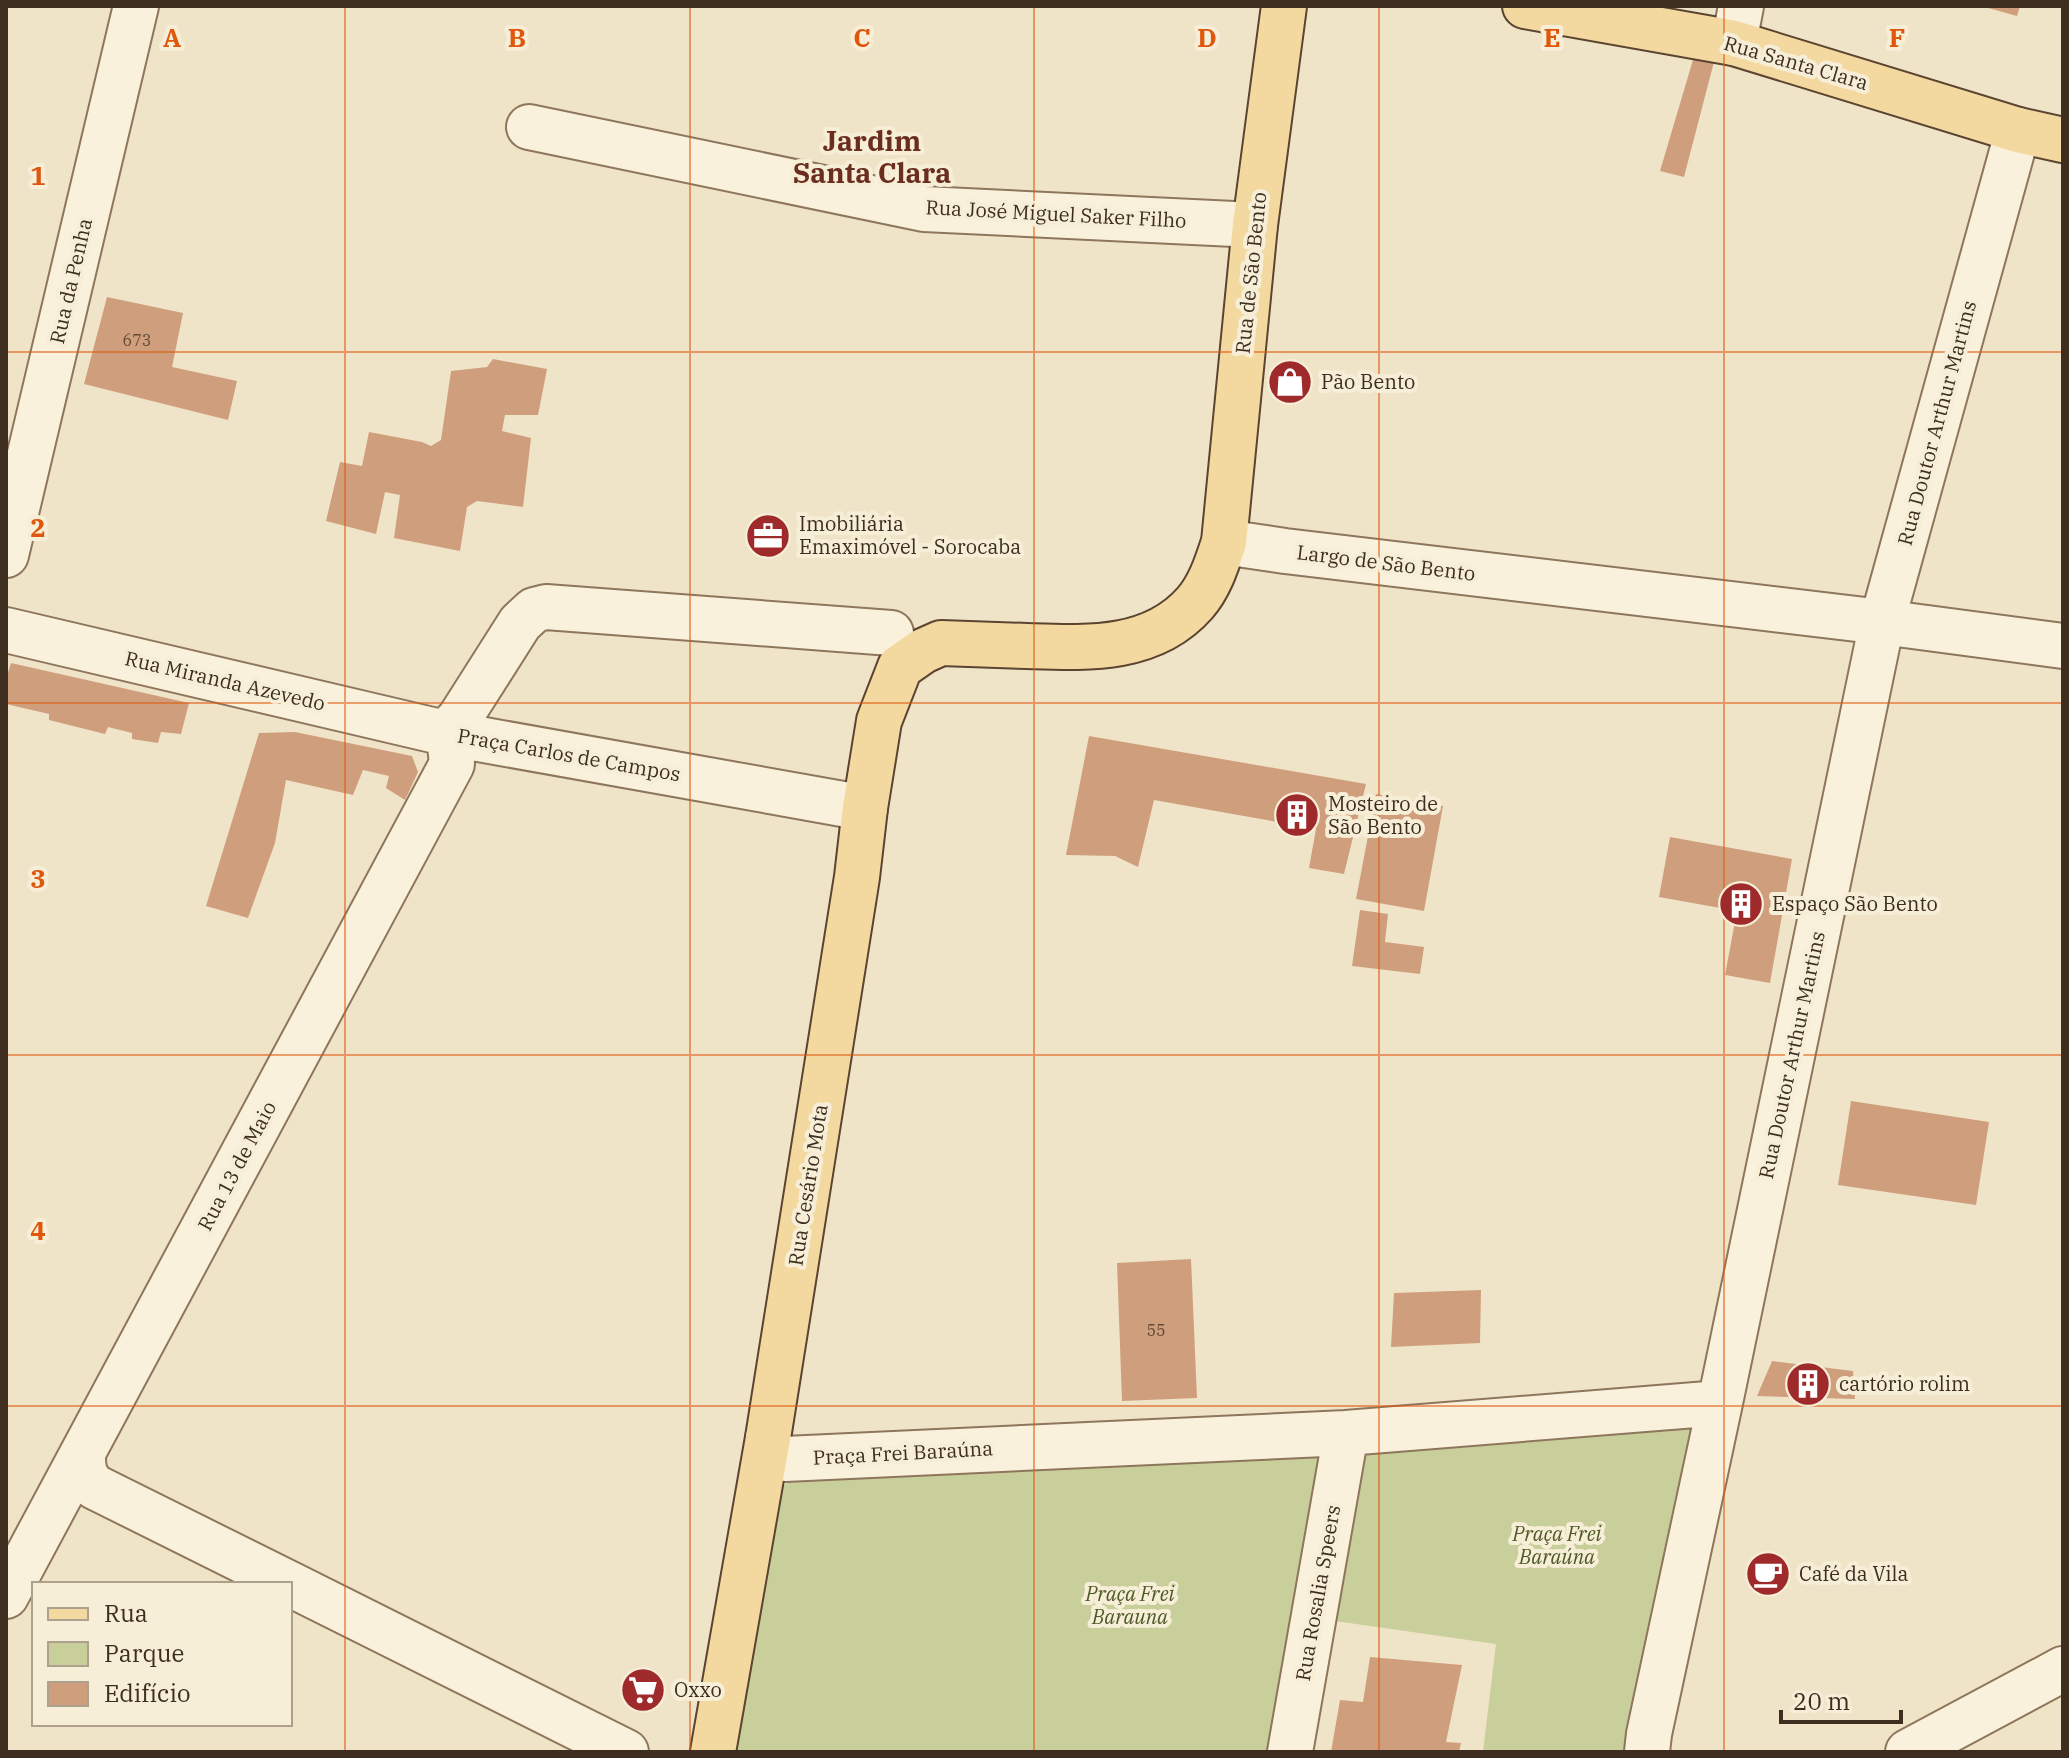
<svg xmlns="http://www.w3.org/2000/svg" width="2069" height="1758" font-family="'IBM Plex Serif',serif">
  <style>
    .green { fill: #c9cf9b }
    .building { fill: #cf9f7d }
    .lines { fill: none; stroke-linecap: round; stroke-linejoin: round }
    .minor-casing { stroke: #8d765c; stroke-width: 48 }
    .major-casing { stroke: #5b4430; stroke-width: 48 }
    .minor { stroke: #faf1dc; stroke-width: 44 }
    .major { stroke: #f3d9a0; stroke-width: 44 }
    .grid { fill: none; stroke: #df570d; stroke-width: 2; stroke-opacity: 0.55 }
    .labels { text-anchor: middle; stroke-width: 8; stroke-linejoin: round; paint-order: stroke }
    .number-label { font-size: 16px; fill: #624a37 }
    .street-label { font-size: 20px; fill: #3d2e20; stroke: #f7eed8 }
    .poi-label { font-size: 20px; fill: #3d2e20; stroke: #f7eed8; text-anchor: start }
    .park-label { font-size: 20px; font-style: italic; fill: #4d5a26; stroke: #f7eed8 }
    .district-label { font-size: 28px; font-weight: bold; fill: #6b2e1e; stroke: #f7eed8 }
    .grid-label { font-size: 26px; text-anchor: middle; font-weight: bold; fill: #df570d; stroke: #f7eed8; stroke-width: 8; stroke-linejoin: round; paint-order: stroke }
  </style>
  <rect width="100%" height="100%" fill="#f0e4c8"/>
  <path class="green" d="M1692,1426l3,6 -62,320h-150l13,-108 -168,-24 33,-169z
    M1323,1451l-48,301h-544l43,-255 9,-11 10,-7z"/>
  <path class="building" d="M1981,6h39l-3,10z
    M1695,53l20,5 -31,119 -24,-6z
    M107,297l76,16 -11,54 65,14 -9,39 -144,-36z
    M493,359l54,10 -9,46h-33l-3,16 29,7 -8,69 -46,-6 -10,6 -7,44 -66,-13 6,-43 -15,-3 -9,42 -50,-13 14,-59 22,4 7,-34 53,10 9,4 10,-6 10,-69 36,-4z
    M11,663l178,40 -8,31 -20,-2 -3,11 -26,-4v-6l-24,-6 -3,7 -56,-14v-6l-43,-10v-25z
    M295,732l117,24 6,16 -13,28 -19,-12 3,-12 -26,-6 -10,25 -67,-15 -11,63 -27,75 -42,-12 53,-173z
    M1089,736l277,48 -22,90 -35,-6 7,-39 -162,-29 -16,67 -23,-11 -49,-1z
    M1376,794l67,12 -19,105 -68,-12z
    M1670,837l122,22 -22,124 -45,-8 12,-64 -78,-14z
    M1360,910l28,4 -3,28 39,5 -4,27 -68,-8z
    M1851,1101l138,21 -13,83 -138,-20z
    M1191,1259l6,139 -75,3 -5,-138z
    M1481,1290l-1,53 -89,4 3,-54z
    M1772,1361l81,10 2,28 -98,-3z
    M1370,1657l92,8 -16,77 15,1 -2,9h-128l9,-52 23,2z"/>
  <g class="lines">
    <g class="minor-casing">
      <path id="minor" d="M1734,43l7,-37
        M529,127l395,82 331,16
        M1224,542l61,9 597,71 181,24
        M6,555l130,-549
        M6,630l439,103 420,75
        M445,733l14,-14 61,-96 14,-13 12,-3 345,26
        M768,1438c3,12 6,16 17,21l561,-26 374,-30
        M83,1455c0,14 1,22 12,32l195,97
        M290,1584l336,168
        M6,1596l446,-832 -2,-19 -5,-12
        M1290,1752l56,-319
        M1647,1752l2,-18 71,-331 162,-781 136,-492
        M1908,1752l155,-83"/>
    </g>
    <g class="major-casing">
      <path id="major" d="M1525,6l209,37 284,87 45,10
        M713,1752l55,-314 89,-561 8,-69 14,-87 21,-54 23,-16 18,-8c28,1 57,2 86,3 60,2 125,6 168,-43 15,-17 22,-40 29,-61l31,-317 29,-219"/>
    </g>
    <use href="#minor" class="minor"/>
    <use href="#major" class="major"/>
  </g>
  <path class="grid" d="M345,6v1746M690,6v1746M1034,6v1746M1379,6v1746M1724,6v1746M6,352h2057M6,703h2057M6,1055h2057M6,1406h2057"/>
  <defs>
    <g id="shop-disc" transform="scale(2.3)"><circle r="9.5" fill="#9e2a2b" stroke="#f7eed8"/><path d="M-5-2.5h2.3a2.7 3.5 0 0 1 5.4 0H5L5.5 6h-11ZM-1.5-2.5h3a1.5 2.3 0 0 0-3 0Z" fill="#fff"/></g>
    <g id="office-disc" transform="scale(2.3)"><circle r="9.5" fill="#9e2a2b" stroke="#f7eed8"/><path d="M-6-3h4V-5.5h4V-3h4V5H-6ZM-1-4.5V-3h2v-1.5ZM-6 0V1H6V0Z" fill="#fff"/></g>
    <g id="building-disc" transform="scale(2.3)"><circle r="9.5" fill="#9e2a2b" stroke="#f7eed8"/><path d="M-4-6H4V6H1V3H-1V6H-4ZM-2.5-4.3h1.7v1.8h-1.7ZM.8-4.3h1.7v1.8H.8ZM-2.5-1h1.7V.8h-1.7ZM.8-1h1.7V.8H.8Z" fill="#fff"/></g>
    <g id="cafe-disc" transform="scale(2.3)"><circle r="9.5" fill="#9e2a2b" stroke="#f7eed8"/><path d="M-5.5-4.5H6V0H3Q3 3.5 0 3.5H-2.5Q-5.5 3.5-5.5 0ZM3-3.2v2h1.7v-2ZM-6 4.5H4V6H-6Z" fill="#fff"/></g>
    <g id="supermarket-disc" transform="scale(2.3)"><circle r="9.5" fill="#9e2a2b" stroke="#f7eed8"/><path d="M-6-5.5h2.5l.6 2H6L4.5 2H-2.5L-4.4-4H-6ZM-1.5 3.2a1.3 1.3 0 1 0 .1 0ZM3 3.2a1.3 1.3 0 1 0 .1 0Z" fill="#fff"/></g>
  </defs>
  <g fill-rule="evenodd">
    <use href="#shop-disc" x="1290" y="382"/>
    <use href="#office-disc" x="768" y="536"/>
    <use href="#building-disc" x="1297" y="815"/>
    <use href="#building-disc" x="1741" y="904"/>
    <use href="#building-disc" x="1808" y="1384"/>
    <use href="#cafe-disc" x="1768" y="1574"/>
    <use href="#supermarket-disc" x="643" y="1690"/>
  </g>
  <g class="labels">
    <g class="number-label">
      <text x="137" y="346">673</text>
      <text x="1156" y="1336">55</text>
    </g>
    <g class="street-label">
      <text transform="translate(1796 63) rotate(16)" y="7">Rua Santa Clara</text>
      <text transform="translate(1056 214) rotate(3)" y="7">Rua José Miguel Saker Filho</text>
      <text transform="translate(1251 273) rotate(-84)" y="7">Rua de São Bento</text>
      <text transform="translate(71 281) rotate(-77)" y="7">Rua da Penha</text>
      <text transform="translate(1937 423) rotate(-75)" y="7">Rua Doutor Arthur Martins</text>
      <text transform="translate(1386 563) rotate(7)" y="7">Largo de São Bento</text>
      <text transform="translate(225 681) rotate(13)" y="7">Rua Miranda Azevedo</text>
      <text transform="translate(569 755) rotate(10)" y="7">Praça Carlos de Campos</text>
      <text transform="translate(1792 1055) rotate(-78)" y="7">Rua Doutor Arthur Martins</text>
      <text transform="translate(237 1166) rotate(-62)" y="7">Rua 13 de Maio</text>
      <text transform="translate(808 1185) rotate(-81)" y="7">Rua Cesário Mota</text>
      <text transform="translate(903 1453) rotate(-3)" y="7">Praça Frei Baraúna</text>
      <text transform="translate(1318 1593) rotate(-80)" y="7">Rua Rosalia Speers</text>
    </g>
    <g class="poi-label">
      <text x="1321" y="389">Pão Bento</text>
      <text x="799" y="531">Imobiliária<tspan x="799" dy="23">Emaximóvel - Sorocaba</tspan></text>
      <text x="1328" y="811">Mosteiro de<tspan x="1328" dy="23">São Bento</tspan></text>
      <text x="1772" y="911">Espaço São Bento</text>
      <text x="1839" y="1391">cartório rolim</text>
      <text x="1799" y="1581">Café da Vila</text>
      <text x="674" y="1697">Oxxo</text>
    </g>
    <g class="park-label">
      <text x="1557" y="1541">Praça Frei<tspan x="1557" dy="23">Baraúna</tspan></text>
      <text x="1130" y="1601">Praça Frei<tspan x="1130" dy="23">Barauna</tspan></text>
    </g>
    <g class="district-label">
      <text x="872" y="151">Jardim<tspan x="872" dy="32">Santa Clara</tspan></text>
    </g>
  </g>
  <g class="grid-label">
    <text x="172" y="47">A</text>
    <text x="517" y="47">B</text>
    <text x="862" y="47">C</text>
    <text x="1207" y="47">D</text>
    <text x="1552" y="47">E</text>
    <text x="1897" y="47">F</text>
    <text x="38" y="185">1</text>
    <text x="38" y="537">2</text>
    <text x="38" y="888">3</text>
    <text x="38" y="1240">4</text>
  </g>
  <rect width="2069" height="1758" fill="none" stroke="#3d2e20" stroke-width="16"/>
  <rect x="32" y="1582" width="260" height="144" fill="#f7eed8" stroke="#ada18e" stroke-width="2"/>
  <rect x="48" y="1608" width="40" height="12" fill="#f3d9a0" stroke="#ada18e" stroke-width="2"/>
  <text x="104" y="1622" font-size="24" fill="#3d2e20">Rua</text>
  <rect x="48" y="1642" width="40" height="24" fill="#c9cf9b" stroke="#ada18e" stroke-width="2"/>
  <text x="104" y="1662" font-size="24" fill="#3d2e20">Parque</text>
  <rect x="48" y="1682" width="40" height="24" fill="#cf9f7d" stroke="#ada18e" stroke-width="2"/>
  <text x="104" y="1702" font-size="24" fill="#3d2e20">Edifício</text>
  <path d="M1781 1710v12h120v-12" fill="none" stroke="#3d2e20" stroke-width="4"/>
  <text x="1793" y="1710" font-size="24" fill="#3d2e20" stroke="#f7eed8" stroke-width="6" paint-order="stroke">20 m</text>
</svg>
